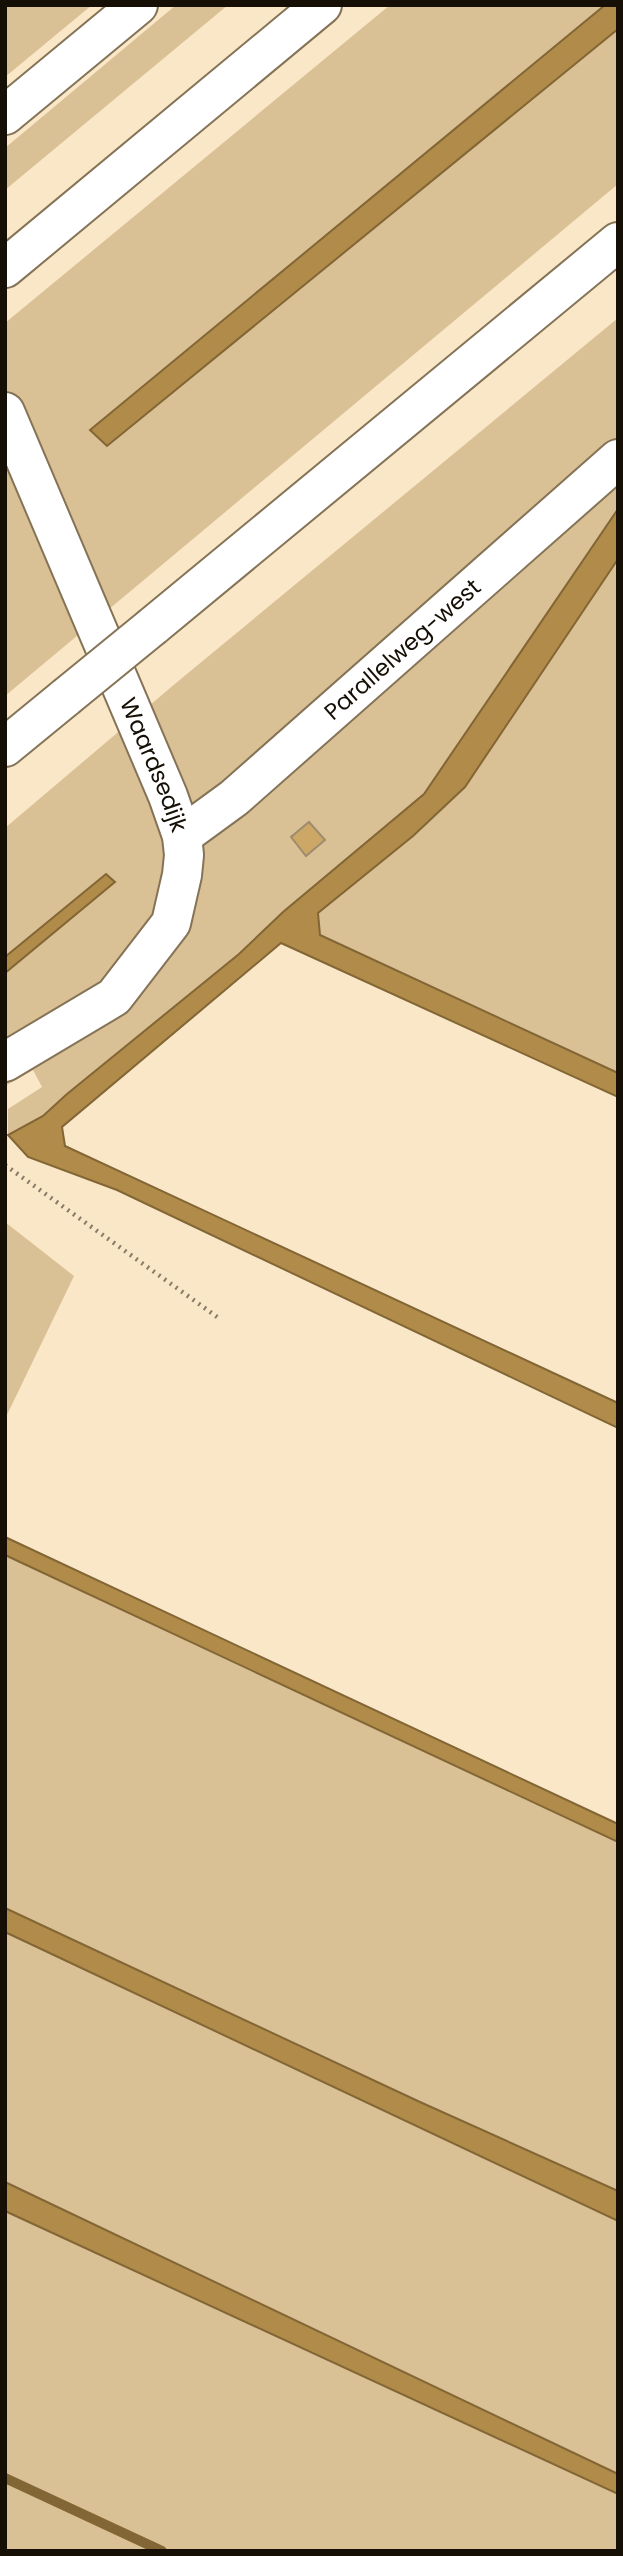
<svg xmlns="http://www.w3.org/2000/svg" width="623" height="2556" font-family="Poppins,sans-serif">
  <style>
    .green { fill: #dac095 }
    .water { fill: #b08b49; stroke: #826635; stroke-width: 2 }
    .lines { fill: none; stroke-linecap: round; stroke-linejoin: round }
    .stream { stroke: #826635; stroke-width: 10 }
    .building { fill: #cda765; stroke: #9e8c6f; stroke-width: 2 }
    .minor-casing { stroke: #847356; stroke-width: 42 }
    .major-casing { stroke: #847356; stroke-width: 42 }
    .highway-casing { stroke: #847356; stroke-width: 42 }
    .path { stroke: #887b67; stroke-width: 4.5; stroke-dasharray: 2 5; stroke-linecap: butt }
    .minor { stroke: #fff; stroke-width: 38 }
    .major { stroke: #fff; stroke-width: 38 }
    .highway { stroke: #fff; stroke-width: 38 }
    .highway-bridge-casing { stroke: #847356; stroke-width: 42; stroke-linecap: butt }
    .highway-bridge { stroke: #fff; stroke-width: 38 }
    .labels { text-anchor: middle; stroke-width: 7; stroke-linejoin: round; paint-order: stroke }
    .street-label { font-size: 23px; fill: #150f05; stroke: #fff }
  </style>
  <rect width="100%" height="100%" fill="#fae7c8"/>
  <path class="green" d="M5,5h87l-87,72z
    M176,5h52l-223,185v-42z
    M390,5h215l-515,425 17,16 511,-417v155l-613,512v-373z
    M618,318v191l-194,285 -141,118 -44,42 -172,140 -24,22 -35,19v-26l34,-22 -9,-17 -28,16v-113l110,-92 -110,76v-129l171,-145z
    M618,559v514l-298,-138 -2,-22 95,-77 52,-49z
    M5,1222l69,54 -69,143z
    M5,1555l613,287v349l-198,-89 -415,-194z
    M5,1932l613,289v253l-613,-292z
    M5,2211l613,283v57h-613z"/>
  <path class="water" d="M605,5h13v24l-511,417 -17,-16z
    M618,509v50l-153,228 -52,49 -95,77 2,22 298,138v24l-337,-154 -219,184 3,19 553,257v25l-501,-238 -89,-33 -20,-22 35,-19 24,-22 172,-140 44,-42 141,-118z
    M106,874l9,8 -110,91v-16z
    M5,1537l613,287v18l-613,-287z
    M5,1908l415,194 198,89v30l-613,-289z
    M5,2182l613,292v20l-613,-283z"/>
  <g class="lines">
    <path class="stream" d="M5,2478l157,73"/>
  </g>
  <path class="building" d="M309,822l16,18 -19,16 -15,-19z"/>
  <g class="lines">
    <g class="minor-casing">
      <g id="minor">
        <path id="s1" d="M5,412l163,384 14,40 2,19 -2,20 -11,48 -57,74 -109,65"/>
        <path id="s2" d="M182,836l52,-38 384,-339"/>
      </g>
    </g>
    <g class="major-casing">
      <path id="major" d="M5,115l133,-110"/>
    </g>
    <g class="highway-casing">
      <path id="highway" d="M5,268l317,-263
        M153,626l465,-384
        M5,747l61,-50"/>
    </g>
    <path class="path" d="M5,1165l215,154"/>
    <use href="#minor" class="minor"/>
    <use href="#major" class="major"/>
    <use href="#highway" class="highway"/>
    <g class="highway-bridge-casing">
      <path id="highway-bridge" d="M66,697l87,-71"/>
    </g>
    <use href="#highway-bridge" class="highway-bridge"/>
  </g>
  <g class="labels">
    <g class="street-label">
      <text dy="8" stroke="none"><textPath href="#s2" startOffset="289">Parallelweg-west</textPath></text>
      <text dy="8" stroke="none"><textPath href="#s1" startOffset="383">Waardsedijk</textPath></text>
    </g>
  </g>
  <rect width="623" height="2556" fill="none" stroke="#150f05" stroke-width="14"/>
</svg>
